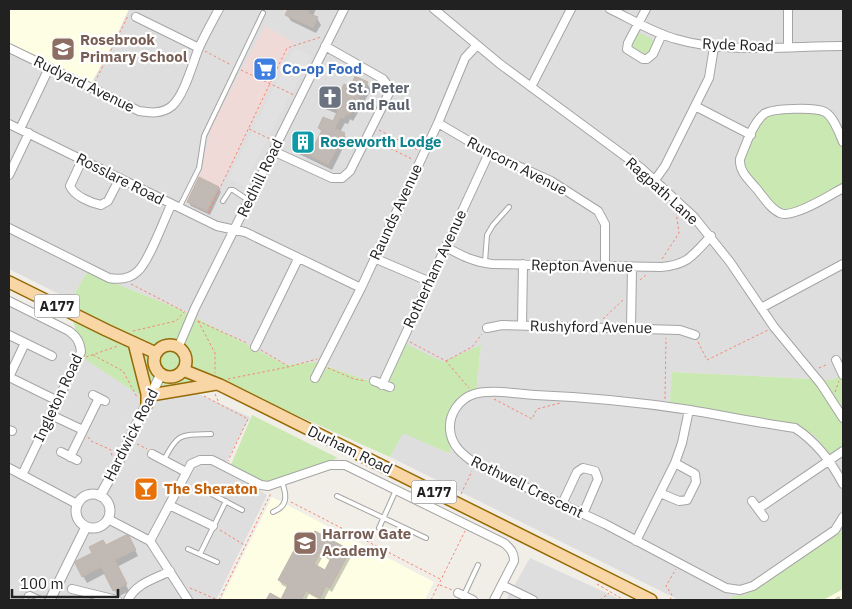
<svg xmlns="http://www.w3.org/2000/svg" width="852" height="609" font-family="'IBM Plex Sans',sans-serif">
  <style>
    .residential { fill: #dfdede }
    .commercial { fill: #f0dad8 }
    .education { fill: #fdfee4 }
    .grass { fill: #cae8b1 }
    .parking { fill: #e1e1e1 }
    .shadow { fill: #0003; fill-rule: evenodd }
    .building { fill: #c1bab4; stroke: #c2b5ab; fill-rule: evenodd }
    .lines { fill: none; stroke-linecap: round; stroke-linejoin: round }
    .service-casing { stroke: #a5a5a5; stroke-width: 6 }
    .minor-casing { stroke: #a5a5a5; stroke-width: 10 }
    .tertiary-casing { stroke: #a5a5a5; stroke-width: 11 }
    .primary-casing { stroke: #966a07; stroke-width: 14 }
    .path { stroke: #f48676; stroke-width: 1; stroke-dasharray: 2.5 2.5; stroke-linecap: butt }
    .service { stroke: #fff; stroke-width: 4 }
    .minor { stroke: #fff; stroke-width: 8 }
    .tertiary { stroke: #fff; stroke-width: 9 }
    .primary { stroke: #f8d6a6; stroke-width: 11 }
    .labels { text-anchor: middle; stroke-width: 4.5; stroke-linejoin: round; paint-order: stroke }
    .shield { fill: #fff; stroke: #646464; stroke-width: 1 }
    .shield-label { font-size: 14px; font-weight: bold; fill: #212121 }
    .education-label { font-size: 15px; font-weight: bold; fill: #785e54; stroke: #fff; text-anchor: start }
    .street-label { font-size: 15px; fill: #212121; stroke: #fff }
    .shop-label { font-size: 15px; font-weight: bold; fill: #366cbe; stroke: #fff; text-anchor: start }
    .worship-label { font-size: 15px; font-weight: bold; fill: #5b616d; stroke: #fff; text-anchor: start }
    .culture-label { font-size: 15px; font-weight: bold; fill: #0d838f; stroke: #fff; text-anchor: start }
    .food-label { font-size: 15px; font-weight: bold; fill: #c56008; stroke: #fff; text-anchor: start }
  </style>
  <rect width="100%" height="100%" fill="#f1eee8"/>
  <path class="residential" d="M9,9h834v365l-11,6 -159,-8 -3,30 143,32 23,27 7,-3v142h-164l-289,-143 13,-25 46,22 4,-46 23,-15 5,-47 -94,41 -73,-25 -28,3 -107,-56 -92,-37 -16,28 -62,-31z
    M9,299l63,29 14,29 65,43 47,-6 52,23 -27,51 44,27 -51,105h-162l-7,-3 -2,3h-36z
    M530,558l92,42h-116z"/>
  <path class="commercial" d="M265,26l28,16 -86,171 -21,-12 16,-32 9,-42z"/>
  <path class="education" d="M9,9h120l-17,37 -21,38 -82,-40z
    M272,497l162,85 -9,18h-204z
    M843,589v11h-20z"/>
  <path class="grass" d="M636,33c6,0 15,4 19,10l-7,13 -18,-11z
    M771,113h48l11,9 13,27v35l-2,2 -46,24 -12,1 -6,-4 -29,-33 -4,-11v-8l16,-32 4,-6z
    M87,272l92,37 107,56 28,-3 73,25 17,-44 39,19 38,-17 -5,48 -23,15 -3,46 -47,-21 -13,24 -158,-71 -83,15 -66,-43 -9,-34 -3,-24z
    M672,372l160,8 11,-6v84l-7,3 -23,-27 -143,-32z
    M252,415l86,43 -68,26 -40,-17z
    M843,526v63l-20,11h-92l2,-4 12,-1 18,-11 76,-51z"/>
  <path class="parking" d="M294,48l17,7 -63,122 5,2 -5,9 -19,-10z"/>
  <path class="shadow" d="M290,9h26l-3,7 4,2 4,7 -5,8 -25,-12 -4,-6z
    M367,83l4,7 -18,31 -3,-2 -2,5 -3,-1 -5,9 4,2 3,6 -15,30 -35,-17 -4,-7 22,-1 7,-13 -3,-4 14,-5 5,-9 -15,-6 -3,-7 19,-3 12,-10z
    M218,188l3,4 -11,23 -19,-9 -3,-5z
    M132,544l6,12 -21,11 12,24 -11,6 -12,-24 -19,10 -4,-7 23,-29z
    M309,545l40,6 3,4 -20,37 -3,-2 -5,10h-4l-11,-6 -3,6h-24l6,-12 -6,-3 -3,-5zM323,556l8,5 -6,11 -8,-5z
    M839,596l2,4h-8z"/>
  <path class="building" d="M288,9h22l-2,4 10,4 -5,11 -28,-13z
    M355,76l13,6 -19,33 -3,-1 -2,5 -3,-2 -6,11 10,5 -17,32 -36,-19 6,-11 17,9 7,-14 -4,-2 5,-11 10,4 5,-11 -20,-9 6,-11 14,6 6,-12 6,3z
    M199,177l20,10 -12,24 -20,-9z
    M315,531l35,19 -20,38 -4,-2 -6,12 -14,-7 -5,9h-35l4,-7 11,6 7,-14 -10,-5 22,-41 9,5zM320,552l11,6 -6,12 -11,-6z
    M126,535l3,1 7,14 -21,10 12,24 -14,7 -12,-24 -19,10 -7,-14 1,-2 16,-8 -3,-6 14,-7 3,5z"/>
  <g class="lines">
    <g class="service-casing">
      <path id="service" d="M223,201l7,-11h3l15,10
        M179,208l20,-40 5,-32 59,-123
        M485,262l2,-27 6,-10 16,-18
        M164,460c14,-28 17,-25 47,-26
        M206,491l36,19
        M337,496l89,42
        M273,512c15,-6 14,-16 9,-30
        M379,528l17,-38
        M188,549l29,13
        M200,554l26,-53
        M464,595l14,-30
        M25,600l2,-5 3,-1 13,6"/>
    </g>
    <g class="minor-casing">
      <path id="minor" d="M434,9l66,55 141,104 53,49 36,45 44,65 47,57 22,34
        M610,9c21,10 43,24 66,30 50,15 115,7 167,7
        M646,9l-18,34 -1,6 16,10h4l6,-5 9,-20
        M136,17l63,31
        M788,46v-37
        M9,48l130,63c12,2 23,3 33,-5 12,-11 20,-40 26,-56 6,-14 14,-28 21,-41
        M531,87l40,-78
        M695,106l56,29
        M438,123l51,30 62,28 47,30 7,13v42
        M9,124l208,102 28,6 116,56
        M20,129l29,-61
        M843,142c-4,-9 -9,-25 -18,-30 -9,-5 -53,-4 -61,2 -12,10 -18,31 -24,45 -1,12 8,20 16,29 7,8 14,21 24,25 13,6 50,-18 63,-25
        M273,151l59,27h10l8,-7 39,-78 -1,-7 -5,-7 -58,-33
        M82,160l-12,26c4,10 21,17 31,19l7,-4 12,-23
        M9,175l20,-42
        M655,180l10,-14 44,-88 5,-31
        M9,228l100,50c11,2 21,1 29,-7 11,-10 26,-51 33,-66
        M446,247c16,9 28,15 46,17l169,3c27,-2 32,-12 50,-31
        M374,258l54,23
        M9,301l60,30c8,6 11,11 12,21l-59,123
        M761,308l82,-44
        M522,325l1,-61
        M487,328l15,-3 178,5 15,5
        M631,328l1,-61
        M9,335l43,21
        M255,347l43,-88
        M178,348l17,-40 149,-299
        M836,360l7,15
        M9,377l49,24
        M9,377l16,-34
        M315,378l46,-90 77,-165 27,-65 12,-13
        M374,381l16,6
        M382,385l107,-232
        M93,395l12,6
        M51,415l32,15
        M9,430l3,1
        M61,452l16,8
        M152,454l34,18
        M70,457l29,-59
        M9,468l68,36
        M843,484c-11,-21 -28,-43 -48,-56 -35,-5 -70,-12 -105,-18 -52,-8 -103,-13 -155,-15 -19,-1 -43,-6 -61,-1 -15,5 -25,20 -24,35 1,17 13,26 26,35l129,60 121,64 14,2 13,-4 82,-56 8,-13
        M660,493l19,8 8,-1 9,-18 -1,-8 -20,-11
        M752,501l12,16
        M562,504l15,-32 6,-4 12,3 3,8 -15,35
        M169,505l44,21
        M758,509l85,-58
        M108,519l42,22 38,59
        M150,541l41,-77 9,-4h12l49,25 7,1 62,-21h15l159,78c7,6 10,10 10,18l-20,39
        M636,541l39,-78 7,-20 7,-33
        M502,585l31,15
        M72,589l45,11
        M458,593l15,7
        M128,600c8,-17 27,-21 42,-29"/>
    </g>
    <g class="tertiary-casing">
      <path id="tertiary" d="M76 511a17 17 0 1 1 34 0a17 17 0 1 1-34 0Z
        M100,496l15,-27 46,-95
        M50,600l36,-73"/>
    </g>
    <g class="primary-casing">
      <path id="primary" d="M9,282l97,48 50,23
        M134,343l13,51v10
        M154 361a16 16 0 1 1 32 0a16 16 0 1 1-32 0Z
        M183,370l37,15 431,215
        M151,395l65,-11"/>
    </g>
    <path class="path" d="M205,51l26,14
      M241,70l53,25
      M95,82l33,-66
      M249,129l21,10
      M379,130l39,20
      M373,140l39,19
      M208,213l79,-165 34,-11
      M662,259l17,-26 -3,-22
      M640,280l7,-6
      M131,284l54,28
      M603,319l20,-19
      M198,321l49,22
      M198,321l17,32v20
      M133,331l43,-10 8,-9
      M410,342l36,19 23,27
      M698,342l9,18 61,-30
      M261,350l27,16
      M93,355l30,16 14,26
      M86,357l32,-11
      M446,361l26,-14 10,-13
      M328,368l26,11 12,2
      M819,368l9,-4
      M228,379l60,-12 29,-8
      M835,392l4,-11
      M215,394l4,9
      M204,396l44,23 -20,42
      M494,399l38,20 5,-10 23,-6
      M665,399l1,-61
      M88,437l3,4 20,9 1,6
      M137,444l10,5
      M461,494l11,-23
      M291,502l151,78
      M220,530l26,16
      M371,542l5,-9
      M597,584l27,16
      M440,585l12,5
      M190,588l28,12
      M219,600l52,-107
      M431,600l34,-69
      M600,600l9,-7
      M670,600l2,-5 -6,-9 10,-17"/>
    <use href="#service" class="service"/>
    <use href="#minor" class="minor"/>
    <use href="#tertiary" class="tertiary"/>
    <use href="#primary" class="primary"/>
  </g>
  <defs>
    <g id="school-square" transform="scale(1.25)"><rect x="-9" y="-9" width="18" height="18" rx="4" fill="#8d6e63" stroke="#fff"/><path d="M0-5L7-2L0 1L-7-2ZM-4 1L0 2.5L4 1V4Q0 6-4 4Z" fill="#fff"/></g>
    <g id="supermarket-square" transform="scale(1.25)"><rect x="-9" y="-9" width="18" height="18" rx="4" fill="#3f7fe0" stroke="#fff"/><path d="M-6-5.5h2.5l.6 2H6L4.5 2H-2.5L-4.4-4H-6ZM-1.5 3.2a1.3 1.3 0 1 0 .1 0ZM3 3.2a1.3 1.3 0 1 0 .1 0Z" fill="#fff"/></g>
    <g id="church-square" transform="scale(1.25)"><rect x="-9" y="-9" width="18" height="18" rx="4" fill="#6b7280" stroke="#fff"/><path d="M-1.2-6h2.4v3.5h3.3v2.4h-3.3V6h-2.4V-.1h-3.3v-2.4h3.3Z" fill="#fff"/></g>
    <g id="building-square" transform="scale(1.25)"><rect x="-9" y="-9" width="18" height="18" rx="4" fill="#0f9aa8" stroke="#fff"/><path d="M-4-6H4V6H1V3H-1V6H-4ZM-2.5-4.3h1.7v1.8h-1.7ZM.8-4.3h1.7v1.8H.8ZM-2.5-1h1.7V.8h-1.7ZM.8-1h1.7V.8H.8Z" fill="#fff"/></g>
    <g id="bar-square" transform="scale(1.25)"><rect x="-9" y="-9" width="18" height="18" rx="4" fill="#e8710a" stroke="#fff"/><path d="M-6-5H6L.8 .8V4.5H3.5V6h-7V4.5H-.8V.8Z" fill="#fff"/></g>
  </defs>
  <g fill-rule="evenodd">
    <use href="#school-square" x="63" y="49"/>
    <use href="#supermarket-square" x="265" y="69"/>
    <use href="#church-square" x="330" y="97"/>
    <use href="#building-square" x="303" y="142"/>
    <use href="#bar-square" x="146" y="489"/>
    <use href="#school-square" x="305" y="543"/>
  </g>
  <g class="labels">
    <g class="shield">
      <rect x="34.5" y="294.5" width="45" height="23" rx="4"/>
      <rect x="411.5" y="480.5" width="45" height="23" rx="4"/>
    </g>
    <g class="shield-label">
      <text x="57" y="311">A177</text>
      <text x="434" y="497">A177</text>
    </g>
    <g class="education-label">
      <text x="80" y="45">Rosebrook<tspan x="80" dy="17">Primary School</tspan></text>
      <text x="322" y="539">Harrow Gate<tspan x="322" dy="17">Academy</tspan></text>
    </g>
    <g class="street-label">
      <text transform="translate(738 45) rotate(2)" y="5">Ryde Road</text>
      <text transform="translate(84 84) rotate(26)" y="5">Rudyard Avenue</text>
      <text transform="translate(517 166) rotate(27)" y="5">Runcorn Avenue</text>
      <text transform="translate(260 178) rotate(-64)" y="5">Redhill Road</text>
      <text transform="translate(120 179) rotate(27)" y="5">Rosslare Road</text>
      <text transform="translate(662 191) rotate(42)" y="5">Ragpath Lane</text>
      <text transform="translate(396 212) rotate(-65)" y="5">Raunds Avenue</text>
      <text transform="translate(582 266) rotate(1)" y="5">Repton Avenue</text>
      <text transform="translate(435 269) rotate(-65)" y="5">Rotherham Avenue</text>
      <text transform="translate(591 327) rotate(1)" y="5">Rushyford Avenue</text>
      <text transform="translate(58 398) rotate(-65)" y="5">Ingleton Road</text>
      <text transform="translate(131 435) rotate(-63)" y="5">Hardwick Road</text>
      <text transform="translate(350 450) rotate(26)" y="5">Durham Road</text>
      <text transform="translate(527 487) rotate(26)" y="5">Rothwell Crescent</text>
    </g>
    <g class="shop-label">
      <text x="282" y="74">Co-op Food</text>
    </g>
    <g class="worship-label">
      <text x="348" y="93">St. Peter<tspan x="348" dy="17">and Paul</tspan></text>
    </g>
    <g class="culture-label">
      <text x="320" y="147">Roseworth Lodge</text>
    </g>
    <g class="food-label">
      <text x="164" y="494">The Sheraton</text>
    </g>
  </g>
  <rect width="852" height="609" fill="none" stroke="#212121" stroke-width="20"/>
  <path d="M12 589v8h106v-8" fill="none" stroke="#212121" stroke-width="2.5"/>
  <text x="20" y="589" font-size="15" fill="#212121" stroke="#ffffff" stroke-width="4" paint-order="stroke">100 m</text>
</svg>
